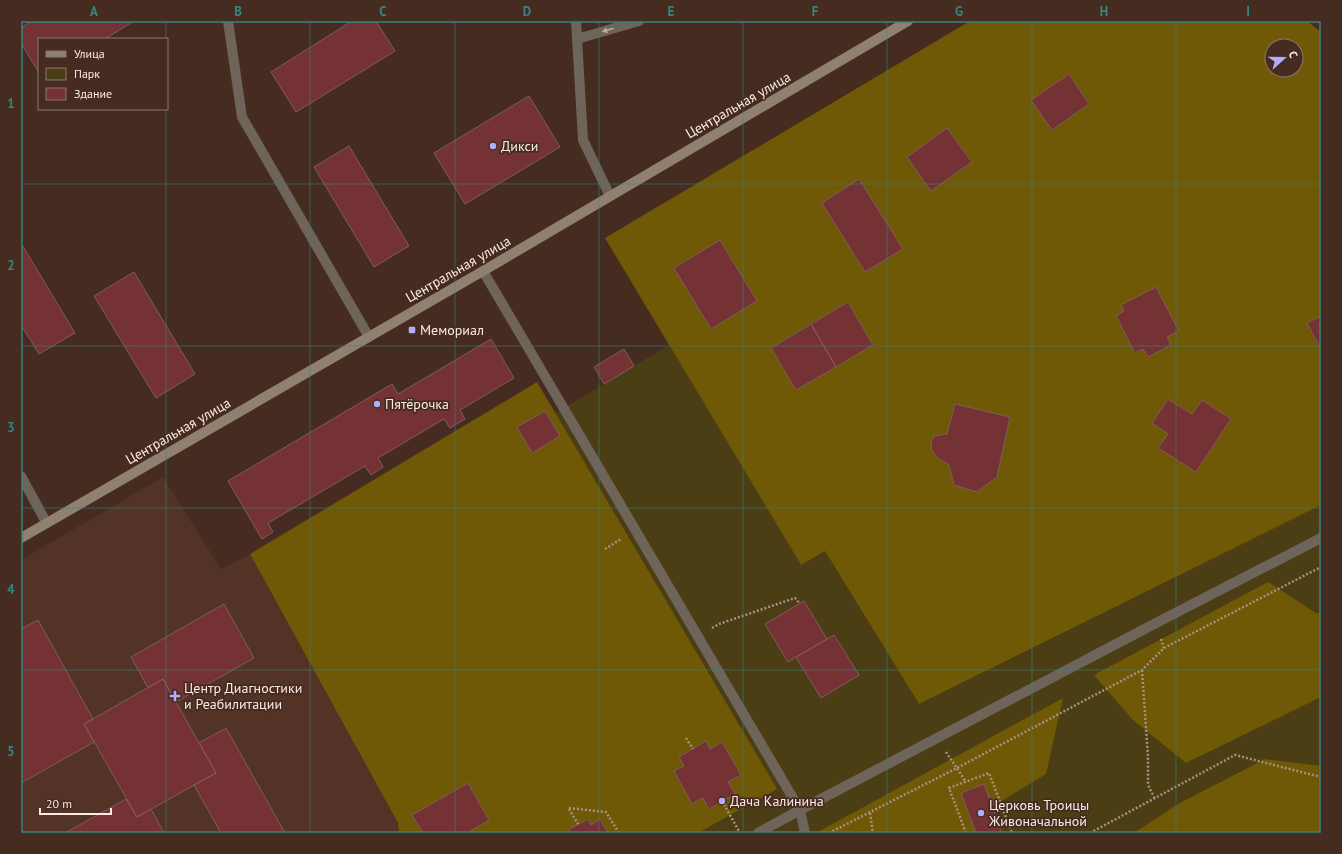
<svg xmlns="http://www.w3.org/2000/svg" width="1342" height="854" font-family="'PT Sans',sans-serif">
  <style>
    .built { fill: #533326 }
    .green { fill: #4b3e14 }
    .forest { fill: #6f5806; fill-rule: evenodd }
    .building { fill: #753235; stroke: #7e5d5c }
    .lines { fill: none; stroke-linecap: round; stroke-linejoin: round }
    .path { stroke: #a69087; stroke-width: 2.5; stroke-dasharray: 2 2; stroke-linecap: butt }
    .service { stroke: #6e645a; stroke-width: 10 }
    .secondary { stroke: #8f8070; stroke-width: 10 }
    .oneway { fill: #bcaea5 }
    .grid { fill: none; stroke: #338780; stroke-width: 1; stroke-opacity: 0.55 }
    .poi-dot { fill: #b1adfa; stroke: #452b20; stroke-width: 1.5 }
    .labels { text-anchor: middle; stroke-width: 3.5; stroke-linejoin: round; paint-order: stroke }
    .street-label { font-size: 14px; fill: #fceae3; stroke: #452b20 }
    .poi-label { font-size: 14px; fill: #fceae3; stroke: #452b20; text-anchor: start }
    .neatline { fill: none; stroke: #338780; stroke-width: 1.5 }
    .grid-label { font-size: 13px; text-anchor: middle; font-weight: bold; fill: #338780 }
  </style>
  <rect width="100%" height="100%" fill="#452b20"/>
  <path class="built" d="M163,477l58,92 29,-15 148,269 99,10h-476v-273z"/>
  <path class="green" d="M669,345l132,220 24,-14 94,153 402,-200v329h-921l149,-416z"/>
  <path class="forest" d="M970,21h337l14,11v473l-402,199 -94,-153 -24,14 -196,-327zM1272,46h24v24h-24z
    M537,382l240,407 -79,44h-299l-1,-10 -148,-269z
    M1268,582l48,31h5v84l-135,66 -53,-43 -39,-45z
    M1063,698l-17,76 -64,39 -4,20h-162z
    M1265,759l56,7v67h-187l44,-29z"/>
  <path class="building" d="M32,21h102l-29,18h-66v34l-18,-30v-15z
    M352,21h24l19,30 -99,61 -25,-40z
    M1069,74l20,30 -37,26 -21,-30z
    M529,96l31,51 -95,57 -31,-51z
    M947,128l25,34 -41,29 -24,-34z
    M349,146l60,100 -35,21 -60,-100z
    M859,179l44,70 -38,23 -43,-69z
    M720,240l37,61 -46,28 -37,-61z
    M21,243l54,90 -36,21 -18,-29z
    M134,272l61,102 -39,24 -62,-102z
    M1156,287l23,44 -12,6 4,8 -23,12 -5,-8 -8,4 -19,-37 8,-5 -3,-6z
    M848,302l25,43 -37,22 -25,-43z
    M1321,316v34l-14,-27z
    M811,324l25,43 -40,23 -25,-42z
    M491,339l23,39 -54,32 5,9 -15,9 -6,-9 -66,39 5,9 -12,8 -6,-9 -97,57 5,9 -11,7 -34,-58 164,-97 6,10z
    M624,349l10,17 -30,18 -10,-17z
    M1168,399l24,15 10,-14 29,19 -35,53 -38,-24 10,-14 -16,-11z
    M955,404l55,13 -13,60 -20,15 -23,-7 -5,-20 -10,-6 -7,-8 -1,-8 3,-7 13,-2z
    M545,411l15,25 -28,17 -15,-26z
    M804,601l23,38 -39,23 -23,-38z
    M224,604l30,54 -78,44 -13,-23 -15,9 -17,-31z
    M38,620l55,99 -9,5 10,18 -73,41v-154z
    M834,635l25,40 -38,23 -25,-41z
    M163,679l53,94 -79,44 -53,-93z
    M226,728l59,105h-64l-27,-48 22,-12 -17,-30z
    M706,741l4,8 12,-7 19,33 -13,7 7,12 -26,15 -6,-11 -11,6 -18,-33 10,-5 -5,-9z
    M468,783l21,37 -22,13h-44l-11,-18z
    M984,784l18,49h-26l-15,-40z
    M126,799l11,18 14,-8 13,24h-99z
    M588,819l3,6 9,-6 8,14h-38l-2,-3z"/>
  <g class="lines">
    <path class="path" d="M605,549l16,-10
      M712,628l7,-4 76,-26 5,6
      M1161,639l3,9
      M1142,670l6,87v28l7,14
      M686,738l7,11
      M946,752l20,30
      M722,801l18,32
      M569,808l37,4 13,21
      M569,809l9,15
      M870,813l3,20
      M829,833l128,-65 185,-98 22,-22 157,-81
      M966,833l-17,-45 40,-15 23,60
      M1090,833l145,-78 86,22"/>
    <path class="service" d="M228,21l14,96 127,220
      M576,21l7,119 27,56
      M577,39l62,-18
      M483,271l317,539 5,23
      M21,476l25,46
      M758,833l42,-23 356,-187 165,-85"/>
    <path class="secondary" d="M21,538l462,-267 425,-250"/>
  </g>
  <defs><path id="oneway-solid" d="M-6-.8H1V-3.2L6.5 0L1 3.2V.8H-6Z"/></defs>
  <use class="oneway" href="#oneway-solid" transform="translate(608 30) rotate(164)"/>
  <path class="grid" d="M166,21v18M310,21v812M455,21v812M599,21v812M743,21v812M887,21v812M1032,21v812M1176,21v812M166,109v724M21,184h1300M21,346h1300M21,508h1300M21,670h1300"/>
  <g class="poi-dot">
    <circle cx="493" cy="146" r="4"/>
    <rect x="408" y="326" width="8" height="8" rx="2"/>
    <circle cx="377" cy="404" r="4"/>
    <path d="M173 690h4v4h4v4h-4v4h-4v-4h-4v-4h4z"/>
    <circle cx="722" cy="801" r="4"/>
    <circle cx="981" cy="813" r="4"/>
  </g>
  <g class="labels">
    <g class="street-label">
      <text transform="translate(738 105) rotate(-30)" y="5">Центральная улица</text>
      <text transform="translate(458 269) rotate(-30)" y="5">Центральная улица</text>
      <text transform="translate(178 431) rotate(-30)" y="5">Центральная улица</text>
    </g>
    <g class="poi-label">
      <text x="501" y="151">Дикси</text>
      <text x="420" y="335">Мемориал</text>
      <text x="385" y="409">Пятёрочка</text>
      <text x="184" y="693">Центр Диагностики<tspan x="184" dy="16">и Реабилитации</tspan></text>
      <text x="730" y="806">Дача Калинина</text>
      <text x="989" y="810">Церковь Троицы<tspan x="989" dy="16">Живоначальной</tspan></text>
    </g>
  </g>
  <rect width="1342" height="854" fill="none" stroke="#452b20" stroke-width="44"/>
  <rect x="38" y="38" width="130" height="72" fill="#452b20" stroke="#8e776e"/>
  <rect x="46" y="51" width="20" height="6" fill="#8f8070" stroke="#8e776e"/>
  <text x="74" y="58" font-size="12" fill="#fceae3">Улица</text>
  <rect x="46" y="68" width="20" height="12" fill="#4b3e14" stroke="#8e776e"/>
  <text x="74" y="78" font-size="12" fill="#fceae3">Парк</text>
  <rect x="46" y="88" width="20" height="12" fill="#753235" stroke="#8e776e"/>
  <text x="74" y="98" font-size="12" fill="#fceae3">Здание</text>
  <g transform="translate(1284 58) rotate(69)"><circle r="19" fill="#452b20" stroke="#8e776e"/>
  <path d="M0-3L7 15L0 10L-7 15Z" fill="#b1adfa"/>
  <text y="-6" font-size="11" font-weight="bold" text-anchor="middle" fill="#fceae3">С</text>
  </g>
  <path d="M40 808v6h71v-6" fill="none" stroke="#fceae3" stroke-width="2"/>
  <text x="46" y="808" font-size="12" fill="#fceae3" stroke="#452b20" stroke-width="3" paint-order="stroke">20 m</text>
  <rect x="22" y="22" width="1298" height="810" class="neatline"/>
  <g class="grid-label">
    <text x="94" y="16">A</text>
    <text x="238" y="16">B</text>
    <text x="383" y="16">C</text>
    <text x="527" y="16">D</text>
    <text x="671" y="16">E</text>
    <text x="815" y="16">F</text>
    <text x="959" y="16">G</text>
    <text x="1104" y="16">H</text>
    <text x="1248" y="16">I</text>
    <text x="11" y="108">1</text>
    <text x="11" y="270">2</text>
    <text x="11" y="432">3</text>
    <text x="11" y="594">4</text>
    <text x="11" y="756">5</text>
  </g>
</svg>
